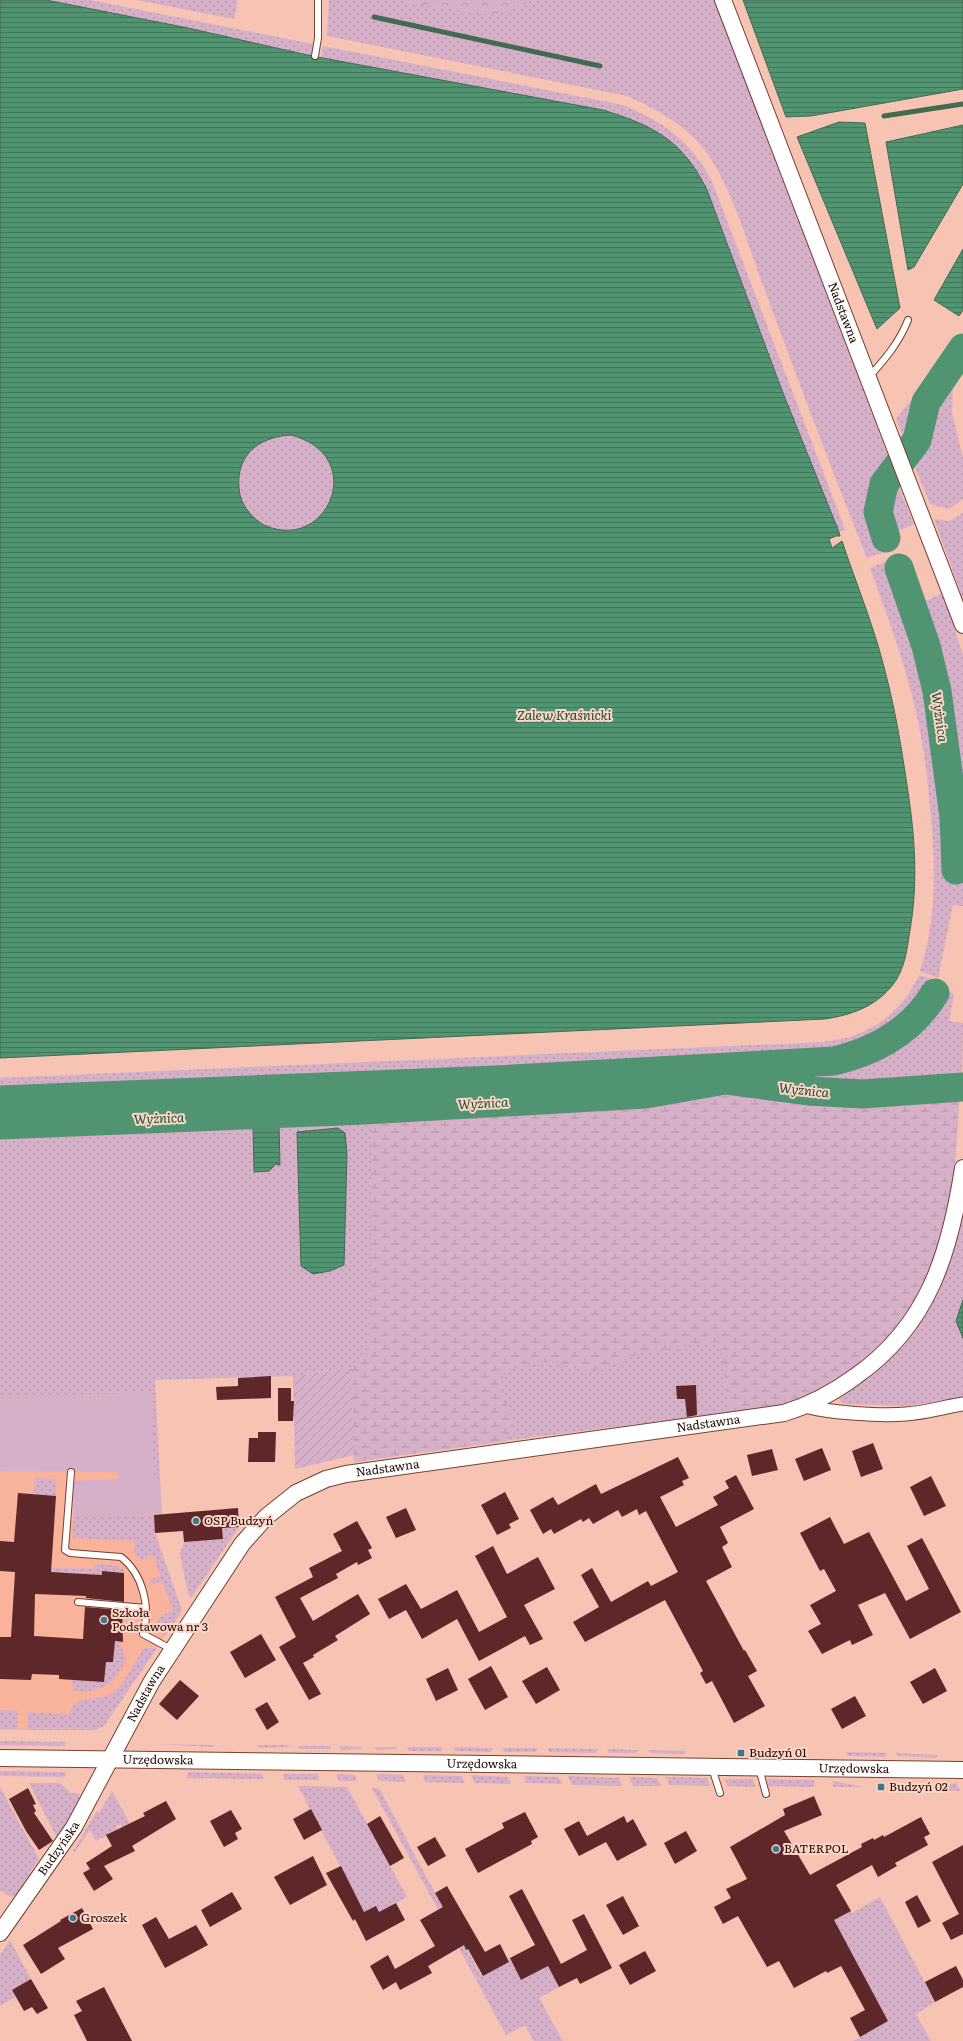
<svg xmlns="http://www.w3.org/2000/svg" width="963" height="2041" font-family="Literata,serif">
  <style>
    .built { fill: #fab39b }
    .grass { fill: url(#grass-dots) }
    .wetland { fill: url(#wetland-marsh) }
    .park { fill: url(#park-crowns) }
    .garden { fill: url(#garden-furrows) }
    .pitch { fill: #d6afc8 }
    .water { fill: url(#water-rules); stroke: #436b51; fill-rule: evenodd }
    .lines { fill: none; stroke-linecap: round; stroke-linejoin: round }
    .stream { stroke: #436b51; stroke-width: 5 }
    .river { stroke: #519471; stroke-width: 29 }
    .building { fill: #5e272a }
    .service-casing { stroke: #76412f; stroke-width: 8 }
    .minor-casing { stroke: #76412f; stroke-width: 15 }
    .tertiary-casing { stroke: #76412f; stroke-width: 18 }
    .service { stroke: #fff; stroke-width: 6 }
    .minor { stroke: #fff; stroke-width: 13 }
    .tertiary { stroke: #fff; stroke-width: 16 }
    .poi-dot { fill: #37788b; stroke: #fcd5c7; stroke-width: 1.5 }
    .labels { text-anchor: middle; stroke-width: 4; stroke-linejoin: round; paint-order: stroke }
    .street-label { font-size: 12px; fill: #220c05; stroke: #fcd5c7 }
    .poi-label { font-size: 12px; fill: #220c05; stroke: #fcd5c7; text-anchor: start }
    .water-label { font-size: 13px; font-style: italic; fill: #194d34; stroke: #fcd5c7 }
  </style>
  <defs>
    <pattern id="grass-dots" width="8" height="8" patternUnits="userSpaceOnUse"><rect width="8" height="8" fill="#d6afc8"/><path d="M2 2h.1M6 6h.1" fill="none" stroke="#b795aa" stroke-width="1.8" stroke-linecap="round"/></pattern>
    <pattern id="wetland-marsh" width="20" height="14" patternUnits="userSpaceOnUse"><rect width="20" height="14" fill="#d6afc8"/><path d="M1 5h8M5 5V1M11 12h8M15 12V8" fill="none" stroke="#b795aa"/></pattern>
    <pattern id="park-crowns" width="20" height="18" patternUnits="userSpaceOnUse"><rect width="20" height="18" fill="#d6afc8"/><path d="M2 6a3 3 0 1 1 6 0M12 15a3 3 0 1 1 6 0" fill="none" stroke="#b795aa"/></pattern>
    <pattern id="garden-furrows" width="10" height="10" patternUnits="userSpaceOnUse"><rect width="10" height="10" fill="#d6afc8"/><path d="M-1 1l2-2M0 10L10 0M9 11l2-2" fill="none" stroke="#b795aa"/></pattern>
    <pattern id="water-rules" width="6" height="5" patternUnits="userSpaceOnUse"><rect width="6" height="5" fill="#519471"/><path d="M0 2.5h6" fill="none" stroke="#43775b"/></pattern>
  </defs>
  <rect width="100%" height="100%" fill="#f7c4b3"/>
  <path class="built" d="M154,1380l8,134 -8,1 1,18 27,78 -78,115 -9,4h-95v-344z"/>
  <path class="grass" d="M46,0h44l223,44 -1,12 -124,-28z
    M137,0h101l-4,19z
    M329,0h72l3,2 89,13 40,-15h182l177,466 -14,17 -6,29 13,40 -18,6c-35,-87 -68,-175 -100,-262 -18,-46 -34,-109 -63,-147 -20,-25 -48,-40 -77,-53l-300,-60z
    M323,46l300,59c42,18 65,34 88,74l134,350 -6,3 -56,-139 -76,-203c-24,-49 -52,-64 -104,-80l-282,-52z
    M949,358l14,2v8l-10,17 -1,28 11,45v41l-14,10 -19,-5 -34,-85 39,-49z
    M238 482a48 48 0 1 1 96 0a48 48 0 1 1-96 0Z
    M895,477l19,47 -24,11 -8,-24 4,-23z
    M963,513v86l-29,-80 15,2z
    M892,559l27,72 15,61 18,126 2,52 4,-1 -2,-54 -16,-125 -24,-85 27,-12 20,62v251l-10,-1 -15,73 -18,-7c16,-48 16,-103 11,-153 -3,-36 -7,-71 -15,-106 -11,-49 -29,-97 -46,-144z
    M919,975l18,6 -1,8 14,3 4,3 -5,26 14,2 -1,60 -99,8 -60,-5 -79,-9 -82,14 -321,17 2,-17 509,-26c44,-9 80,-29 103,-68l-3,-4c-6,8 -12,17 -19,25 -20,22 -51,33 -80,39l-833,34v-13l824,-36c10,-2 21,-3 31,-7 29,-10 52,-33 64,-60z
    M722,1087l92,11 52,3 94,-10 -5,75 -10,56 -75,132 -92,52 -351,45 -73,11 -3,-94 -58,8 -138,4 5,98 -6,1 -3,-86 -151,4v-270l112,-1 259,-10 280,-16z
    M963,1210v188l-56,8 -63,-2 -6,-6c76,-44 108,-103 125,-188z
    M35,1478l22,1 -1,17 -22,-2z
    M154,1515l1,18 27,78 -17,25 -7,-8v-8l5,-5 10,-5 -11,-29 -11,4 -1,-5 10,-4 -7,-21 -11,5 -8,-6 1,-13 -63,-3 2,-21z
    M239,1527l-48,71 -3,-4 -8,-40 4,-12 39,-3 -1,-11z
    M95,1564l21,1 7,4 1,4 -22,-2v4l-65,-4v-4l57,2z
    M115,1641l4,1 7,17c-9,20 -15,28 -37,32 -6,1 -10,2 -15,-1l-3,-11 33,3 2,-20h7z
    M144,1648h13l-53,78 -9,4h-68l1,-18 42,3c2,-21 26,-13 41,-21 11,-6 25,-34 33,-46z
    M0,1710l18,1v18h-18z
    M0,1741l66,1 -1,4 -65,-1z
    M155,1744l60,1 -1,2z
    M257,1745h32v2l-29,1z
    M298,1746h32l1,3h-31z
    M339,1746l24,1 -1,2 -21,1z
    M374,1747h22l1,2 -20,1z
    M407,1747h35l1,1 -2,3h-32z
    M453,1747l40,1 -2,4 -36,-1z
    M502,1748h36l-2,4h-31z
    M548,1748l50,1 -2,4 -47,-1z
    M607,1749l32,1 -3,3h-27z
    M648,1750l38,1 -2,3 -34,-1z
    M845,1752l42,1 -2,4 -37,-1z
    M895,1753l43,2 -1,3 -39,-2z
    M0,1771l66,1 -1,5 -65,-1z
    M188,1772l74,2 2,5 -77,-1z
    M283,1774h35l1,6h-35z
    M337,1774l18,1 2,6h-19z
    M376,1774l27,1 3,7 -27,-1z
    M423,1775l38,1 4,7 -40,-1z
    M471,1775l37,2 3,7 -36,-1z
    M524,1776l34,1 5,7 -37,-1z
    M568,1776l51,2 3,8 -50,-1z
    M629,1777l28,1 4,8h-28z
    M666,1777l41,1 3,8 -41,-1z
    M725,1779h28l2,8 -28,-1z
    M767,1779l47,1v7l-46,-1z
    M833,1781l30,6h-30z
    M29,1783h31l11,10 9,1 -3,11 -20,33z
    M956,1783l4,8 -32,-2z
    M298,1786l49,1 60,110 -28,15h-15z
    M0,1787l39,72 -9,13 1,3 -14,20 -6,2 -11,-7z
    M372,1788h7l56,105 47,83 27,-14 -1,-3 2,-1 11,22 27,-14 11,21 -20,11 24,43h-29l-9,-16 -19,10z
    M112,1791l18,32 -8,4 -1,-3 -5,2 1,4 -21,11 -6,-11 -16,23 -1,-2 24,-40 2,2z
    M880,1897l55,105 -19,12 15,27h-78l35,-20 -55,-101 18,-9 1,2z
    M10,1940l21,39 -19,11 4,7 -16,9v-51z"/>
  <path class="wetland" d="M722,1087l92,11 52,3 94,-10c-8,81 -8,170 -62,236 -10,13 -25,25 -38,35 -17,14 -36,28 -55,37 -22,10 -51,10 -75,13l-10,-71 -82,13 -36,16h-23l-30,-9 -46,11 -1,18 13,39 -8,12 -153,21 -3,-94 16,-19 3,-35 1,-198 280,-16z"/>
  <path class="park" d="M401,0h132l-40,15 -89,-13z"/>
  <path class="garden" d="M351,1368l3,87 -59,14 -2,-93z"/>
  <path class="pitch" d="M152,1393l2,86 6,-1 2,36 -88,3v-36l44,-2v-7l-118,-1v-74z"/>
  <path class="water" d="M0,0h46l142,28 124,28 291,54c52,16 80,31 104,80l76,203 56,139 1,4h-4l-7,3 3,9 10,-7c14,42 31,83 42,126 11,41 18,83 24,125 7,45 10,92 2,138 -3,19 -5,41 -19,57 -17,20 -40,28 -66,32l-825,39zM291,435c79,21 36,119 -27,90 -11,-6 -21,-18 -24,-30 -7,-37 16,-58 51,-60z
    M743,0h220v89l-152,27 -25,1z
    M839,122l26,1 35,185 -23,21 -80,-192z
    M963,125v59l-49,83 -6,3 -22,-128z
    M963,249v61l-4,6 -25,-16z
    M279,1125l1,40 -4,-1 -7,7 -15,1 -1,-46z
    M338,1128l7,5 2,21 -3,111 -14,6 -17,3 -12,-8 -4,-134z
    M963,1300v38l-7,-17z"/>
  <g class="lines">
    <path class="stream" d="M374,17l226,49
      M884,116l79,-12"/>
    <path class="river" d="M886,538l-8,-26 6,-28 33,-44 9,-38 37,-54
      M899,568l27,78 11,45 17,126 2,53
      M0,1100l496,-20 338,-19c42,-10 78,-30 101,-68
      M0,1125l365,-15 281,-16 79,-14 83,11 54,3 101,-7"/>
  </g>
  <path class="building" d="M271,1376v22l-54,2 -1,-13 22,-1v-8z
    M696,1385l1,30 -10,2 -2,-18h-8l-1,-13z
    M278,1388h13v13h3l-1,20h-15z
    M258,1432h18l-1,30h-27l1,-24h9z
    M873,1443l10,26 -22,8 -9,-26z
    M822,1448l9,22 -27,11 -9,-22z
    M772,1449l6,21 -26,6 -5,-21z
    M678,1457l11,21 -7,3 2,4 -24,12 16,30 42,-22 -5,-8 16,-9 -4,-7 11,-6 18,34 -34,18 8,16 -6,4 10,20 -26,14 38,70 1,-1 12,21 -9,5 17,30 -31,17 -22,-42 -6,3 -6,-11 3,-2 -38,-71 -80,42 -12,-20 26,-15 -18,-32 11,-7 19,34 37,-21 3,5 27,-14 -32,-61 -7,4 -2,-6 -15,8 -4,-7 -25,14 -4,-6 -6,4 -2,-3 -27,15 -3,-5 -8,5 -13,-24 23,-13 5,8 38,-21 5,10z
    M931,1476l15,30 -22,10 -14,-29z
    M505,1492l14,27 -10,5 2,4 -14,7 -16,-30z
    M18,1493l38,3 -5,76 51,3v-4l22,2v29l-38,-4v-2l-51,-2 -1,42 49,3 2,-32 37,3 1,32 -8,-1 -2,21h-7l-2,20 -45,-3v-4l-27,-1 -1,6 -31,-1v-42h11l4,-65 -15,-1v-30l14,1z
    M238,1508l1,19 -17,1 1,11 -39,3 -1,-11 -28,2 -1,-18z
    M406,1508l10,22 -20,8 -10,-21z
    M830,1517l14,27 25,-12 37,69 23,-12 -22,-43 15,-8 39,74 -51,27 -25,-46 -27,12 15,30 -21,10 -2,-5 -28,14 -14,-23 13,-7 -11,-19 26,-14 -12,-22 -4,2 -20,-38z
    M357,1521l15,27 -4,2 4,8 -14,7 -1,-3 -21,12 2,4 -38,20 13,23 45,-27 12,20 -35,22 3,4 -25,15 1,2 -11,6 18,31 -12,6 -30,-53 17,-10 -21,-40 38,-20 -4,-9 33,-17 -9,-17z
    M493,1546l14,28 31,-17 17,32 -31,16 19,34 -13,6 -5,-9 -46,25 -22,-42 -35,20 -16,-29 -17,9 -11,-20 28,-15 15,25 36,-19 22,42 28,-15 -32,-61z
    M261,1634l15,26 -31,18 -15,-26z
    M491,1666l17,31 -23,13 -17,-31z
    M547,1667l13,23 -24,14 -14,-23z
    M448,1668l10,22 -22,11 -10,-22z
    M935,1668l12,23 -24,13 -13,-22z
    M180,1680l19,16 -22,24 -18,-16z
    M855,1696l11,20 -24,13 -11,-20z
    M267,1702l12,20 -12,8 -12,-21z
    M28,1788l8,16 -3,1 3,6 -2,2 19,28 -14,9 -13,-19 -17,-32z
    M814,1796l8,19 -38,16 26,44 52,-28 -1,-3 12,-6 1,2 9,-5 1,2 37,-20 9,17 -6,3 4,8 -33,18 2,3 -19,11 -6,-12 -36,20 15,26 -17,9 54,101 -28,16 -10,-19 15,-8 -24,-44 -14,7 -1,-2 -32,17 -15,-27 -12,6 -29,-51 -15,8 -9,-17 17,-9 -5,-9 21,-10 -17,-32 55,-32 -2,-6z
    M166,1801l10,18 -44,27 3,5 -31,15 9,13 -19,12 -11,-18 7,-4 -4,-6 26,-17 -6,-11 39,-19 -2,-3z
    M311,1809l11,21 -18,10 -11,-21z
    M231,1810l11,19 -7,4 3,6 -14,8 -14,-26z
    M525,1812l13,25 -7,4 1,3 -54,29 -13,-24 39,-21 -2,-5z
    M380,1816l24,42 -14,8 -23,-42z
    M624,1816l3,7 6,-4 14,26 -30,16 -11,-19 -27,14 -15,-27 15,-8 8,15z
    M686,1831l11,20 -22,13 -11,-21z
    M435,1837l11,19 -18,10 -11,-19z
    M963,1845v89l-12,6 -9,-17 17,-9 -27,-52z
    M313,1856l14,29 -37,20 -16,-28z
    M341,1866l23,46 12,-6 3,6 17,-9 9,17 -39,21 -11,-22 -2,2 -27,-48z
    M447,1886l38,66 15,-8 9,18 -26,14 -15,-27 -2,1 -2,-5 -36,21 4,7 -32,17 -4,-8 -13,8 -13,-24 18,-11 7,14 40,-23 -15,-26 23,-13 -8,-14z
    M522,1889l39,75 26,-14 -15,-30 12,-6 28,54 -32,16 -3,-6 -18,9 -11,-21 -27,14 -11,-22 25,-13 -26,-49z
    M232,1892l10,17 -32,18 -9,-17z
    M917,1895l14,26 -13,7 -13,-26z
    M623,1896l16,30 -16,9 -17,-30z
    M82,1908l11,21 -35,19 7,11 -24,15 -18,-29 38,-24 -1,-1z
    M156,1917l13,22 27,-14 12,20 -43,23 -23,-43z
    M645,1951l11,20 -26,14 -11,-20z
    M956,1966l7,14v7l-28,15 -10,-20z
    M31,1979l17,29 -11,6 -5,-7 -8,4 -12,-21z
    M104,1987l28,54h-45l-13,-26 8,-4 -6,-10z"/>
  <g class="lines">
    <g class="service-casing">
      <path id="service" d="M315,56l3,-18v-38
        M869,377c16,-18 30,-34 39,-57
        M71,1472l-6,78 5,3 51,4c22,17 30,51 22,77l28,15
        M78,1602l68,6
        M712,1768l8,25
        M759,1768l7,26"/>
    </g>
    <g class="minor-casing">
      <path id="minor" d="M805,1406c25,7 75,10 101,8 19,-1 38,-7 57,-10"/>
    </g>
    <g class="tertiary-casing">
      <g id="tertiary">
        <path id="s1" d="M723,0l240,625"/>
        <path id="s2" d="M0,1758l963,12"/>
        <path id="s3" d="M0,1933l74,-106 78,-146 90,-137 24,-27 30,-24 30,-14 20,-5 438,-61c26,-8 49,-20 72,-37 73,-51 94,-124 107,-208"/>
      </g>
    </g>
    <use href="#service" class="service"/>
    <use href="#minor" class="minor"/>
    <use href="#tertiary" class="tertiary"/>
  </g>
  <g class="poi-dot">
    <circle cx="196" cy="1521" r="4"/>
    <circle cx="104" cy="1620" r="4"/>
    <rect x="737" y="1749" width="8" height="8" rx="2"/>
    <rect x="877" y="1783" width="8" height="8" rx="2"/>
    <circle cx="776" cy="1849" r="4"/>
    <circle cx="73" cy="1918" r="4"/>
  </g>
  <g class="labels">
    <g class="street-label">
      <text dy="4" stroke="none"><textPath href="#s1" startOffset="335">Nadstawna</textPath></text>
      <text dy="4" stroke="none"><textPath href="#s3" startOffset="953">Nadstawna</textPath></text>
      <text dy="4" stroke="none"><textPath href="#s3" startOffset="629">Nadstawna</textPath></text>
      <text dy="4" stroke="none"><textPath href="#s3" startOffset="281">Nadstawna</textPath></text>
      <text dy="4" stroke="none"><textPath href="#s2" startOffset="158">Urzędowska</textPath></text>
      <text dy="4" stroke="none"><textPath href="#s2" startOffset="482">Urzędowska</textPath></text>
      <text dy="4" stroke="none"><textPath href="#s2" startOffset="854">Urzędowska</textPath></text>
      <text dy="4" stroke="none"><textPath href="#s3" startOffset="103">Budzyńska</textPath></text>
    </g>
    <g class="poi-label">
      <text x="204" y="1525">OSP Budzyń</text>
      <text x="112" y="1617">Szkoła<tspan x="112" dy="14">Podstawowa nr 3</tspan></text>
      <text x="749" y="1757">Budzyń 01</text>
      <text x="889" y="1791">Budzyń 02</text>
      <text x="784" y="1853">BATERPOL</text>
      <text x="81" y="1922">Groszek</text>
    </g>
    <g class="water-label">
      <text x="564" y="720">Zalew Kraśnicki</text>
      <text transform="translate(940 717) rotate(82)" y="5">Wyżnica</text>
      <text transform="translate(804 1090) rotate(6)" y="5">Wyżnica</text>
      <text transform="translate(483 1103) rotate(-3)" y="5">Wyżnica</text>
      <text transform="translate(159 1118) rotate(-2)" y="5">Wyżnica</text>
    </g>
  </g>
</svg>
